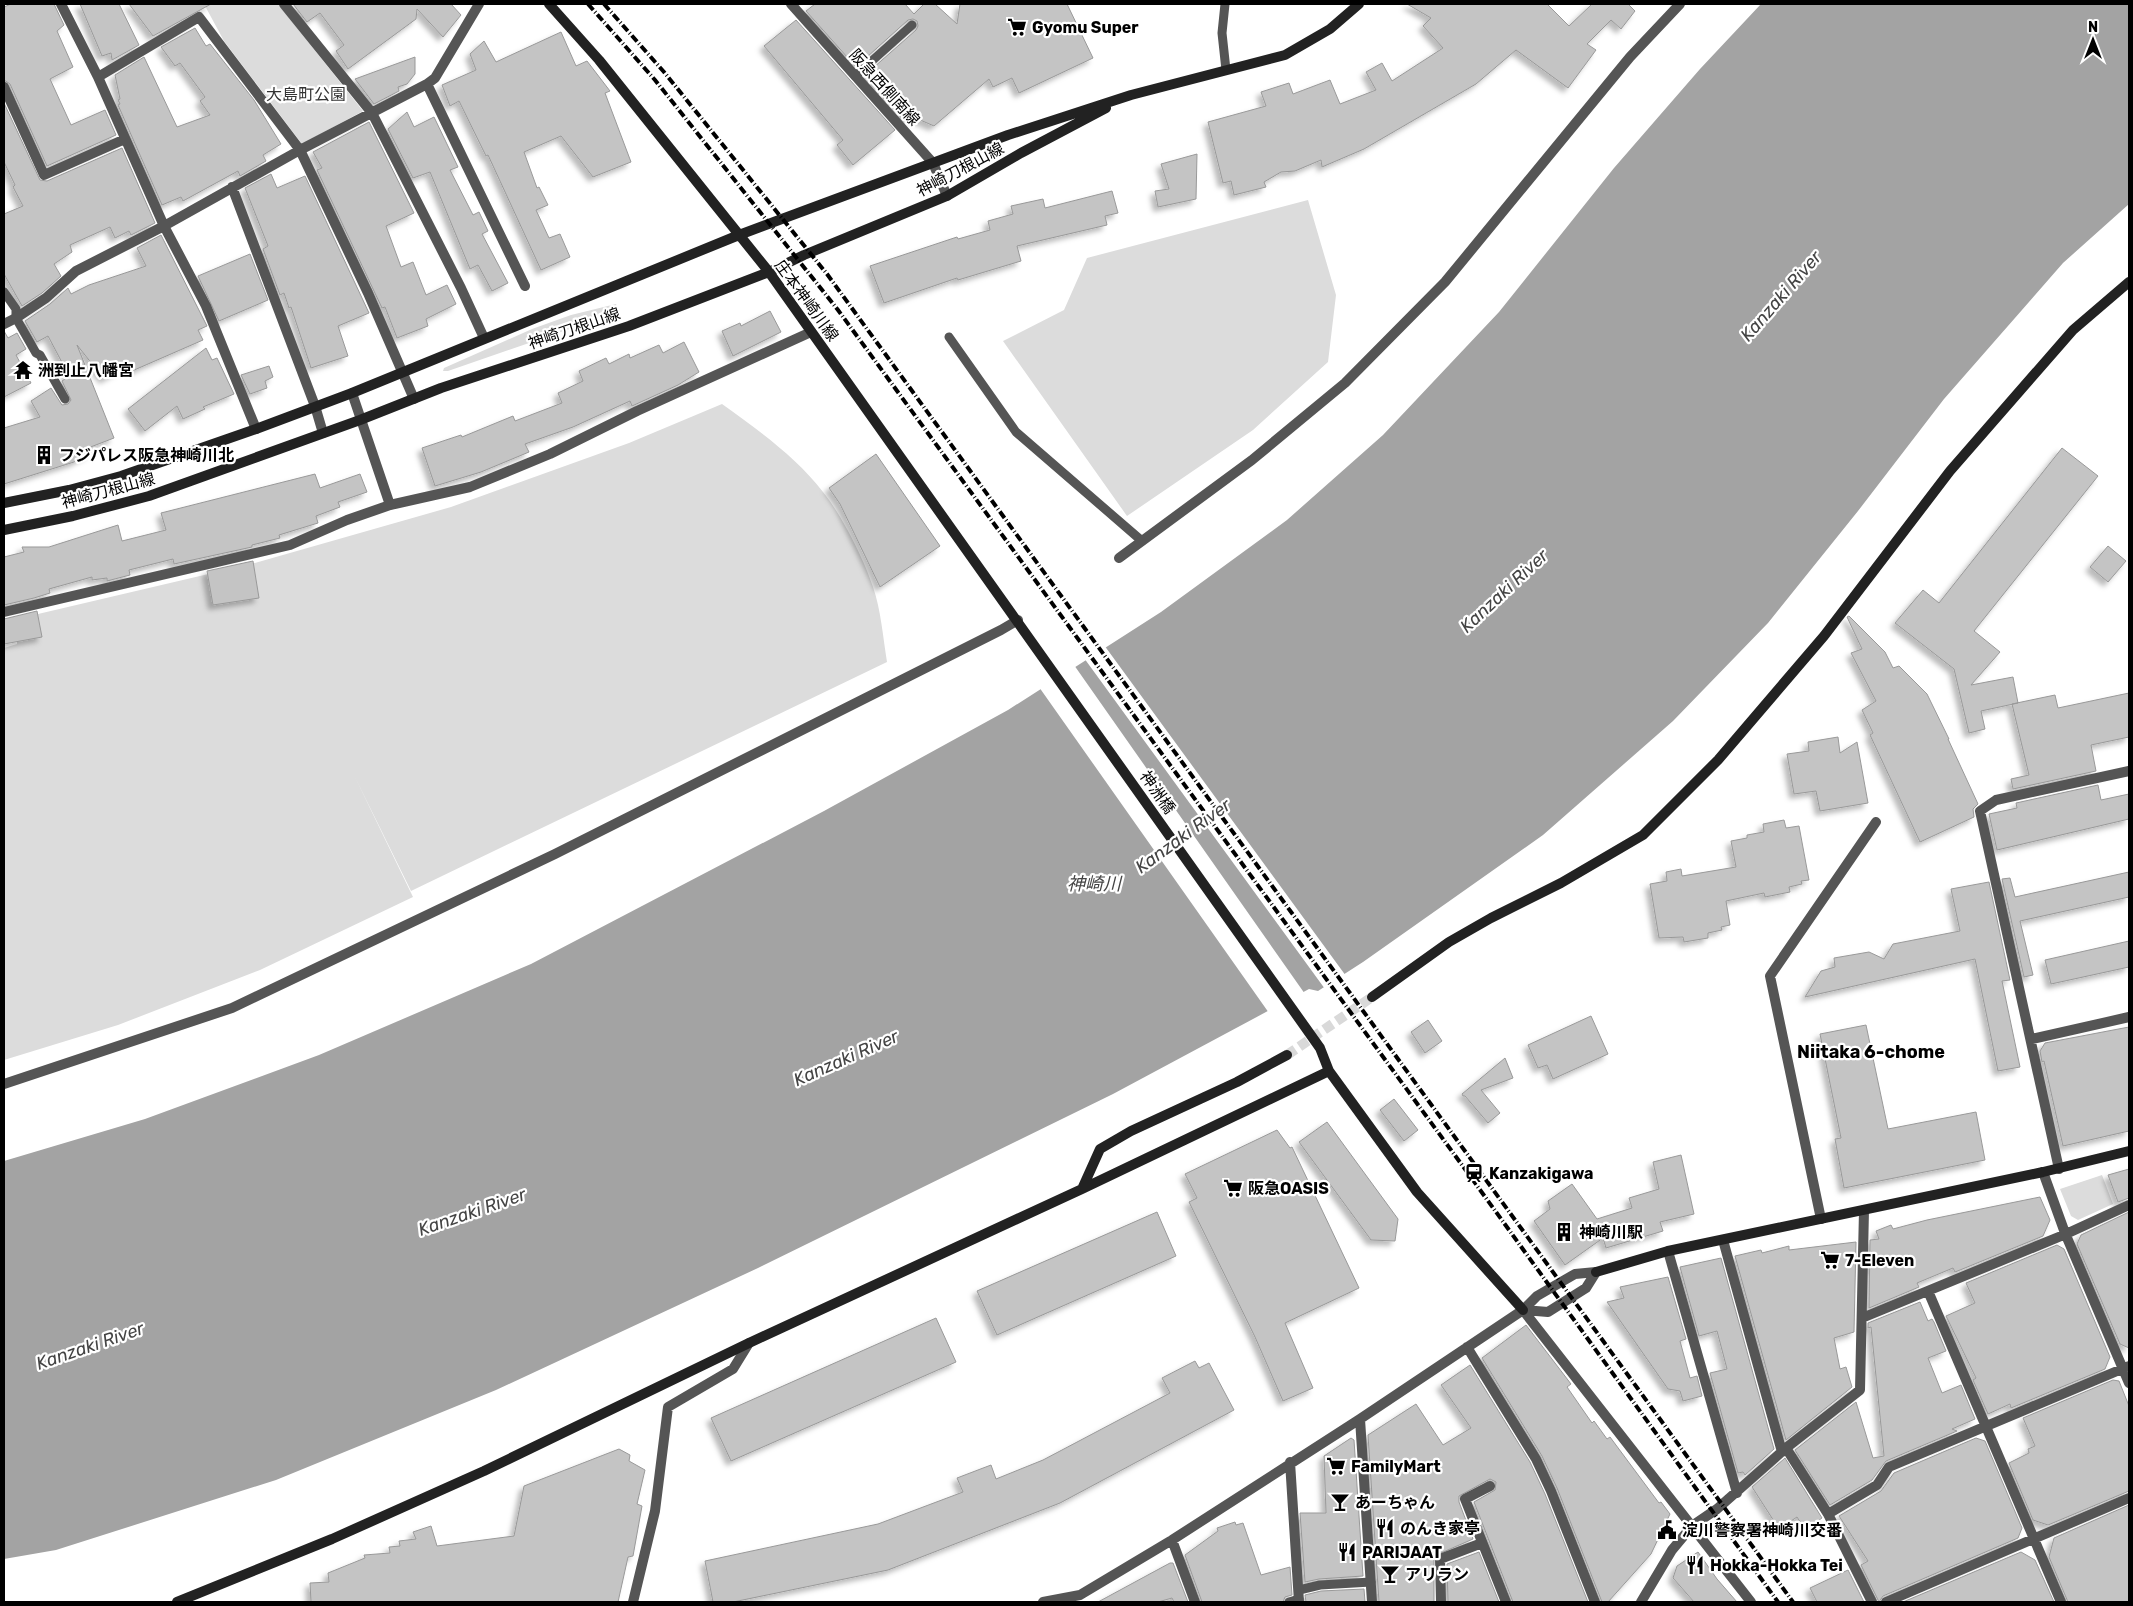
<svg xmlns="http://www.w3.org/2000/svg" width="2133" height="1606" font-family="Rubik,'Noto Sans JP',sans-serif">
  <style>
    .green { fill: #dcdcdc }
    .water { fill: #a3a3a3 }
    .pier { fill: #fff }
    .building { fill: #c4c4c4; stroke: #999; filter: url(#shadow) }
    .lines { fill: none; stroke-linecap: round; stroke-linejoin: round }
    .secondary-tunnel { stroke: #d9d9d9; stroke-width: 10; stroke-dasharray: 10 5; stroke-linecap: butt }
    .lane { stroke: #555; stroke-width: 9 }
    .street { stroke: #555; stroke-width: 10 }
    .secondary { stroke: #222; stroke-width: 10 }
    .rail { stroke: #000; stroke-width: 4; stroke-dasharray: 8 2.5 1 2.5; stroke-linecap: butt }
    .labels { text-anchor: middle; stroke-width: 4.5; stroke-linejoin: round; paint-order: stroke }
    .poi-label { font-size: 16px; font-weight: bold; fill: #000; stroke: #fff; text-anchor: start }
    .street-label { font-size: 16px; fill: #000; stroke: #fff }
    .park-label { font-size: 16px; fill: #333; stroke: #fff }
    .water-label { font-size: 18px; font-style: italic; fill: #444; stroke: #fff }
    .neighbourhood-label { font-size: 18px; font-weight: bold; fill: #000; stroke: #fff }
  </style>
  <defs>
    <filter id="shadow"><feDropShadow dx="-4.5" dy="4.5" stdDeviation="2.5" flood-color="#0004"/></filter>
  </defs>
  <rect width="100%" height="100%" fill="#fff"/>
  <path class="green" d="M204,4h74l85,107 -61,33 -78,-103z
    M1308,200l28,95 -8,67 -75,68 -126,86 -124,-175 61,-31 23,-52z
    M616,304l3,8 -171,59h-5l1,-3 88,-39 39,-14z
    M722,404c36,26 74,53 101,88 18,22 41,67 50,95 8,23 10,51 14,75l-476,229 -57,-116 59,122 -153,73 -142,55 -114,35v-412l13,-4 -1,-20 22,-10 213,-50 200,-57 178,-64z
    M2102,1175l11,29 -35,16 -7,-4 -11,-27z"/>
  <path class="water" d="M1761,4h368v200l-66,59 -119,136 -86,112 -90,112 -95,98 -130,114 -180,127 -45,29 -9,-2 -196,105 -355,174 -262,122 -220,90 -220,70 -52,9v-398l141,-42 174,-64 212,-91 293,-153 184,-101 153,-98 126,-92 96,-85 116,-123 115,-144 86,-99z"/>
  <path class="pier" d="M1104,645l242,331 -21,13 -241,-331z
    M1074,665l231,329 -36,19 -230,-326z"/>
  <path class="building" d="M11,4h43l10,21 -7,6 16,36 -23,12 21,46 34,-15 11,25 -69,31 -37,-82 -6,-4v-73z
    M80,4h39l20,41 -27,15 -1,-7 -9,3z
    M129,4h82l-58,32z
    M293,4h158l10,11 -18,22 -26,-28 -1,10 -68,50 -12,-18 8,-6 -24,-32 -13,9z
    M815,4h90l9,10 10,-10h11l22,20 3,-20h107l26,54 -74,35 -7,-15 -19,9 -4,-8 -55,47 -23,-10 -6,5 -41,-45 52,-46 2,-4 -1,-5 -4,-2 -5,1 -52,47 -50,-56z
    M1407,4h140l22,22 23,-22h36l7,7 -14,18 -10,-9 -24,24 9,6 -28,38 -52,-38 -40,34 -112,65 -42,18 -1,-7 -26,11 -14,1 -17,10 2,5 -32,8 -3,-14 -8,2 -15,-61 58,-16 -5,-14 28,-9 4,11 37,-14 10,24 36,-14 -10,-18 16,-9 10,18 51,-33 -20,-22 8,-8z
    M796,20l99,110 -42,35 -16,-20 6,-5 -79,-94z
    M195,28l11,18 4,-2 44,56 27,44 -18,11 3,6 -26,15 -2,-5 -55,30 -2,-4 -19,8 -44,-100 2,-1 -2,-4 2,-1 -5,-24 29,-18 33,70 33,-12 -10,-14 5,-4 -25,-34 -5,3 -14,-19z
    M561,32l15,34 11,-5 23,30 -5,2 26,69 -38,15 -32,-41 -37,16 13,36 2,-1 9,18 -12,5 13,28 11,-4 10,23 -29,13 -53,-115 -2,1 -27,-55 -9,5 -8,-21 34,-15 -6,-16 14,-13 12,21z
    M415,57v17l-8,10 -9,3 1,4 -25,13 -19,-25z
    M4,103l36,77 7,1 75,-33 33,75 -24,12 -2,-4 -14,7 -5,-11 -40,18 2,7 -18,12 7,12 -19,17 -20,13 -18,-32v-60l19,-8 -10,-19 2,-2 -11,-23z
    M407,112l7,15 20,-10 24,50 -8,3 23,45 6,-3 9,19 -6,3 26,49 -16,8 -14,-26 -8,4 -40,-97 -17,6 -25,-49z
    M369,122l45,91 -28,13 15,41 12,-5 13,33 21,-10 9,19 -30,15 2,7 -31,12 -12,-31 -3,1 -65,-138 5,-2 -9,-16z
    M1197,154l-1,45 -38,8 -3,-16 14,-2 -8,-25z
    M271,174l6,14 28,-12 64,137 -31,13 10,30 -37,12 -20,-61 -2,1 -5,-15 -4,2 -17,-46 5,-3 -23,-58z
    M1112,191l6,22 -13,3 2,9 -90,21 4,15 -63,19 -1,-2 -73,25 -14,-37 87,-29 1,2 32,-9 -2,-9 25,-7 -2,-8 32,-7 2,9z
    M161,235l46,91 -9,4 5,10 -71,31 -3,-6 -25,14 -27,-34 37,93 -26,10 3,5 -17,9 -70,22v-56l36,-11 -9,-16 20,-13 11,17 6,-1 3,-4 -9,-19 6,-4 -1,-5 -19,-36 -11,6 -12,-21 25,-17 18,-16 3,6 18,-9 57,-19 -9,-18z
    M250,254l18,46 -49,21 -21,-45z
    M770,311l11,21 -48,24 -11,-25 18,-8 1,3z
    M4,331l4,7 9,-5 9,16 -10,6 15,28 -27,14z
    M684,342l15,30 -21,13 -46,21 -2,-5 -57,26 -48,17 4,8 -48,20 -46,14 -13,-38 39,-13 1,2 51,-21 2,5 47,-18 -4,-10 25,-12 -4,-10 27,-13 3,6 20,-10 1,4 29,-13 4,8z
    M206,348l6,12 5,-2 17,36 -31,13 2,2 -22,10 -6,-13 -32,25 -17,-22z
    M269,366l4,11 -8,4 2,7 -17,6 -9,-19z
    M2062,448l36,28 -124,155 26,21 -29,33 42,-8 5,26 -37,8 4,18 -16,4 -15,-64 -59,-46 28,-33 16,13z
    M876,454l64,92 -60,41 -40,-83 -11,-16z
    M315,474l5,14 40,-14 7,18 -29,10 2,5 -24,9 2,7 -39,12 1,3 -28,7v2l-78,17 -1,-5 -44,11 1,5 -23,6v-3l-15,2v-3l-43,12 1,4 -16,5 -30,7v-48l20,-5 -2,-5h27l69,-22 4,16 44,-11 -5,-17z
    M2108,546l18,15 -18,21 -18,-15z
    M253,561l6,37 -46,7 -6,-34z
    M37,611l5,26 -38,7v-25z
    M1849,616l36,36 8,16 6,-2 28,28 22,45h-1l30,65 -5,5 1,8 -54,25 -50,-107 3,-2 -11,-23 14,-9 -25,-48 11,-4 -15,-32z
    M2129,693v44l-38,8 5,26 -83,18 -2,-10 18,-4 -17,-71 43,-9 3,13z
    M1838,737l2,16 17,-11 11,61 -48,8 -4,-20 -22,3 -7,-40 22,-3 -1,-9z
    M2098,785l3,15 28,-6v25l-132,31 -8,-36 28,-6 -1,-5z
    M1784,820l2,8 13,-2 10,54 -8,1 1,3 -13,3 1,5 -25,5 -1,-4 -38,8 4,24 -9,2 1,3 -14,3v5l-24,4 -1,-5 -24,1 -9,-54 17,-3 -1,-9 15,-3 1,7 54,-9 -5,-26 16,-3v-3l17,-3 -1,-8z
    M2129,872v25l-109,24 13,54 -9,2 -22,-98 8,-1 5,19z
    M1989,882l21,98 -8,1 18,86 -22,4 -23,-112 -170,38 16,-26 14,-4 -1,-9 35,-6 15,7 9,-15 67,-13 -9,-42z
    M2129,941v26l-78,17 -6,-24z
    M1591,1016l17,38 -55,25 -6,-14 -9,3 -10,-23z
    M1428,1020l14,21 -17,12 -14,-21z
    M1866,1025l22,104 88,-17 9,48 -141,28 -9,-49 6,-1 -21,-104z
    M2129,1027v104l-66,15 -19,-85 -2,1 -2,-11 5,-8z
    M1505,1058l8,20 -32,12 19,23 -12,10 -23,-27h-2l-1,-2z
    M1394,1099l24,31 -14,11 -24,-31z
    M1327,1122l71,97 -3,22 -24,-1 -72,-98z
    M1277,1130l13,18 2,-1 67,141 -74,35 28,65 -30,13 -28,-64 -66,-135 8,-4 -12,-24z
    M1681,1155l13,59 -34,8 3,9 -57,17 -3,-10 -38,27 -31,-44 16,-12 -2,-8 24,-17 25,35 35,-11 -3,-10 30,-9 -6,-27z
    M2129,1169v29l-11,4 -10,-27z
    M2040,1197l10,23 -7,16 -83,34 -5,2 -2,-4 -36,15 2,4 -50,21 1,-68 9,-1 -3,-8 15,-6 2,4 34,-9z
    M1157,1212l19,44 -179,79 -20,-44z
    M2129,1212v136l-9,-4 -43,-100 4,-9z
    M1856,1242l-2,90 -20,6 6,31 6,-2 6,20 -66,53 -51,-184 26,-6 1,3 27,-7v4z
    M2057,1245l7,4 46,108 -5,12 -94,39 -1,-4 -22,10 -15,-34 3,-2 -30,-62 29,-13 -9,-20z
    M1721,1258l53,191 -29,26 -2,-3 -5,1 -28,-100 17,-4 -10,-38 -18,5 -19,-69z
    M1668,1277l18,62 -6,2 10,37 7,-2 5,20 -19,5 -3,-10 -12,-2 -61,-87 17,-4 -4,-11z
    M1920,1302l8,19 4,-2 2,3 12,29 -18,7 14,35 19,-8 14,34 -23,10 5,2 -71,30 -14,19 -42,25 -35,-55 61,-48 17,56 11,-2 -13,-129 -3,1v-5z
    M936,1318l20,44 -225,99 -20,-43z
    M1526,1325l45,59 -4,3 25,36 2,-2 13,18 3,-2 49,66 2,-1 9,12 -19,40 -43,48h-6l-45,-114 -15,-32 -60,-98z
    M1195,1361l4,7 10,-5 25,47 -174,93 -172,67 -155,32h-20l-8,-41 173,-37 85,-32 -6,-14 34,-13 5,14 47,-19 127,-67 -8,-15z
    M1470,1365l60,97 15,32 43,108h-75l-39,-100 21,-12 1,-8 -6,-3 -31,17v6l14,37 -39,17v46h-55l-11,-167 48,-31 27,41 28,-17 -30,-43z
    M2113,1380l6,1 10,25v85l-81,34 -15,-5 -24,-57 20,-10 -1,-4 7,-3 -12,-28z
    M1351,1438l3,2 9,136 -44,3 -14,3 -5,-69h26l-2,-57z
    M1976,1438l9,3 37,87 -4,10 -135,58 -4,6 -18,-37 7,-4 -29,-45 42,-25 13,-18z
    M619,1449l11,6 -1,6 16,9 -8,34 5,2 -9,50 -5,1 -10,45h-307l-1,-19 19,-1 -1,-9 37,-15 -1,-3 26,-2 -1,-6 11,-1 -1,-5 17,-2 -3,-7 18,-6 6,20 77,-10 10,-50z
    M1785,1458l37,60 -17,12 -8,-13 -18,12 -27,-42z
    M2129,1505v97h-61l-19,-45 5,-19z
    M1235,1522l1,3 7,-2 18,52 29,-8 2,28 -7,2 -2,5h-81l-17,-47 33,-24 -1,-3z
    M1479,1552l20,50h-51l-1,-38z
    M1698,1552l19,27 20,23h-43l-21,-24 4,-12z
    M2021,1552l14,8 19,42h-151z
    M1170,1563h3l15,39h-14l-2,-4 -14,4h-60z
    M1848,1570l16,32h-47l-7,-14z
    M1364,1589l1,13h-59l-1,-7 16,-4z"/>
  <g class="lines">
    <path class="secondary-tunnel" d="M1287,1055l85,-58"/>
    <path class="lane" d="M1225,4l-3,29 4,37
      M855,76l57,-51
      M4,292l12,17v9l20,35 4,2 25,44
      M949,337l67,95 126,109
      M1299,1590l21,-5 51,-3
      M1289,1602l10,-3"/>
    <path class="street" d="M61,4l37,73 66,149 42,80 50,123
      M284,4l88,109 89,175 23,50
      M791,4l142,159 14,33
      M98,77l101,-60 101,133 68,143 46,106
      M427,84l98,202
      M4,87l40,88 81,-36
      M232,187l83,219 8,27
      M4,324l12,-6 30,-20 30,-27 88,-45 136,-76 127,-66 8,-6 44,-74
      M352,393l38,112 80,-18 80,-33 87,-43 174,-79
      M1119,558l133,-98 93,-77 100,-101 185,-225 50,-53
      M4,612l286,-67 57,-25 43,-15
      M2032,1039l97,-22
      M4,1084l228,-76 323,-154 446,-224 17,-10
      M2059,1169l-79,-358 16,-11 133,-29
      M2043,1172l22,61 64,150
      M1821,1219l-51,-243 106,-154
      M1723,1240l59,212
      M1668,1251l69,242
      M1928,1291l133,311
      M1523,1310l228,292
      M1523,1310l25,2 38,-24 10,-16
      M1862,1318l204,-84 63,-29
      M1467,1347l69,112 15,32 44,111
      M1360,1419l12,183
      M1786,1448l42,66 44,88
      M1290,1462l9,140
      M1490,1486l-25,13 41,103
      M1828,1514l49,-29 12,-18 240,-101
      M1172,1540l23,62
      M633,1602l22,-91 13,-104 65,-38 16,-26
      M1043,1602l37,-7 92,-55 188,-121 163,-109 14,-14 38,-22 21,-2
      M1441,1602l-1,-43 42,-16
      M1641,1602l31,-52 20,-24 25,-17 69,-61 74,-58 4,-180
      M1886,1602l243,-104"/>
    <path class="secondary" d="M549,4l50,56 170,212 551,776 9,23 88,121 106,118
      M4,503l65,-13 52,-14 135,-47 96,-36 387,-158 269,-100 123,-40 154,-40 45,-26 29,-25
      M4,530l69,-14 76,-20 211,-76 81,-32 188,-62 140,-54 35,-17 143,-59 74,-43 85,-45
      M1372,997l77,-55 42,-24 70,-35 82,-48 75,-75 106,-124 126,-165 123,-141 56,-48
      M1082,1189l18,-40 31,-18 106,-49 50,-27
      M1596,1272l72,-21 375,-79 86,-21
      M177,1602l155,-63 152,-68 265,-128 333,-154 247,-118"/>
    <path class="rail" d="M588,4l67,76 183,230 632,866 308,426
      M604,4l60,68 163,202 966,1328"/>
  </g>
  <defs>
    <g id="supermarket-bare" transform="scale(1.5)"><path d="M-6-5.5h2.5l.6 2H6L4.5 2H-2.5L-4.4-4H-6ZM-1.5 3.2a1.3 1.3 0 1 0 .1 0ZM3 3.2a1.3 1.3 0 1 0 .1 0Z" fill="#000" stroke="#fff" stroke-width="2.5" paint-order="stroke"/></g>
    <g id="temple-bare" transform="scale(1.5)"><path d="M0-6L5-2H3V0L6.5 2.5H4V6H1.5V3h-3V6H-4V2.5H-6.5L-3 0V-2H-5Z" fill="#000" stroke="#fff" stroke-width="2.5" paint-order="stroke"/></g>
    <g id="building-bare" transform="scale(1.5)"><path d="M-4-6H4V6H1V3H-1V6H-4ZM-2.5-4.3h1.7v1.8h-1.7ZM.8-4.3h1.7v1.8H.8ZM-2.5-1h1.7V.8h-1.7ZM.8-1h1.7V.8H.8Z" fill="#000" stroke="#fff" stroke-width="2.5" paint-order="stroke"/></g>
    <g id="station-bare" transform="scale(1.5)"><path d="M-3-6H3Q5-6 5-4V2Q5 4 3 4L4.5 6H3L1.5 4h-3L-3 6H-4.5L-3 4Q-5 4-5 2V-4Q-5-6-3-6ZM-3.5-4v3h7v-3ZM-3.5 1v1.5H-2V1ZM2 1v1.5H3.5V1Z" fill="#000" stroke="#fff" stroke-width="2.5" paint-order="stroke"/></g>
    <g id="bar-bare" transform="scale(1.5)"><path d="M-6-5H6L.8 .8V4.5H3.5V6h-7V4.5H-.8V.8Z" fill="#000" stroke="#fff" stroke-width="2.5" paint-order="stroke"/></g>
    <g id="restaurant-bare" transform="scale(1.5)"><path d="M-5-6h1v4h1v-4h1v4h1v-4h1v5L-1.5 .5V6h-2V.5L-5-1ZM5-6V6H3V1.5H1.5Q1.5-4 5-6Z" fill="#000" stroke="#fff" stroke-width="2.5" paint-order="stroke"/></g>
    <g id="civic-bare" transform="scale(1.5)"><path d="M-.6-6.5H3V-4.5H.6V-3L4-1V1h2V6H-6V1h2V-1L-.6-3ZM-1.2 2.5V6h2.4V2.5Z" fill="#000" stroke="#fff" stroke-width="2.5" paint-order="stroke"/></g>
  </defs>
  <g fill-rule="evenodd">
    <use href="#supermarket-bare" x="1017" y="27"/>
    <use href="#temple-bare" x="23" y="370"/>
    <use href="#building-bare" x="44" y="455"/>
    <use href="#station-bare" x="1474" y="1173"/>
    <use href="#supermarket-bare" x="1233" y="1188"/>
    <use href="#building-bare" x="1564" y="1232"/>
    <use href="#supermarket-bare" x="1830" y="1260"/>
    <use href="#supermarket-bare" x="1336" y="1466"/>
    <use href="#bar-bare" x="1340" y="1502"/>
    <use href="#restaurant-bare" x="1385" y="1528"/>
    <use href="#civic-bare" x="1667" y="1530"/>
    <use href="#restaurant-bare" x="1347" y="1552"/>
    <use href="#restaurant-bare" x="1695" y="1565"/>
    <use href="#bar-bare" x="1390" y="1574"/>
  </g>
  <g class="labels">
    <g class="poi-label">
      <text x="1032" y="33">Gyomu Super</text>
      <text x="38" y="376">洲到止八幡宮</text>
      <text x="59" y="461">フジパレス阪急神崎川北</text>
      <text x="1489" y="1179">Kanzakigawa</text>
      <text x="1248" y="1194">阪急OASIS</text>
      <text x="1579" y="1238">神崎川駅</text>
      <text x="1845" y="1266">7-Eleven</text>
      <text x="1351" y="1472">FamilyMart</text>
      <text x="1355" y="1508">あーちゃん</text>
      <text x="1400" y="1534">のんき家亭</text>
      <text x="1682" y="1536">淀川警察署神崎川交番</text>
      <text x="1362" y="1558">PARIJAAT</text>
      <text x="1710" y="1571">Hokka-Hokka Tei</text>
      <text x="1405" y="1580">アリラン</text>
    </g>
    <g class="street-label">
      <text transform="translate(885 87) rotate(48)" y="6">阪急西側南線</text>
      <text transform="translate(960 169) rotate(-28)" y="6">神崎刀根山線</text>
      <text transform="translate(807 300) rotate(54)" y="6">庄本神崎川線</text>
      <text transform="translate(574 328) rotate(-19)" y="6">神崎刀根山線</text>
      <text transform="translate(108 490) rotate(-15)" y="6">神崎刀根山線</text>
      <text transform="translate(1158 792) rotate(55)" y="6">神洲橋</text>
    </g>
    <g class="park-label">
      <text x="306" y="100">大島町公園</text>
    </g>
    <g class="water-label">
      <text transform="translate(1781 296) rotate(-49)" y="6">Kanzaki River</text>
      <text transform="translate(1504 591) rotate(-43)" y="6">Kanzaki River</text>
      <text transform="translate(1183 836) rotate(-36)" y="6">Kanzaki River</text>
      <text x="1094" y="890">神崎川</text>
      <text transform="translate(846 1058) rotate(-24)" y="6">Kanzaki River</text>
      <text transform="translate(472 1212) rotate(-19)" y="6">Kanzaki River</text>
      <text transform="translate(90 1346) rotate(-19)" y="6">Kanzaki River</text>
    </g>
    <g class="neighbourhood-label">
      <text x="1871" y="1058">Niitaka 6-chome</text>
    </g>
  </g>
  <rect width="2133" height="1606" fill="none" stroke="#000000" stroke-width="10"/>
  <g transform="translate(2093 40)" stroke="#ffffff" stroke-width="4" paint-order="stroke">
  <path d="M0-4L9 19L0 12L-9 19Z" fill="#000000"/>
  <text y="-8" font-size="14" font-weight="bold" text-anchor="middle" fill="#000000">N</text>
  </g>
</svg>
